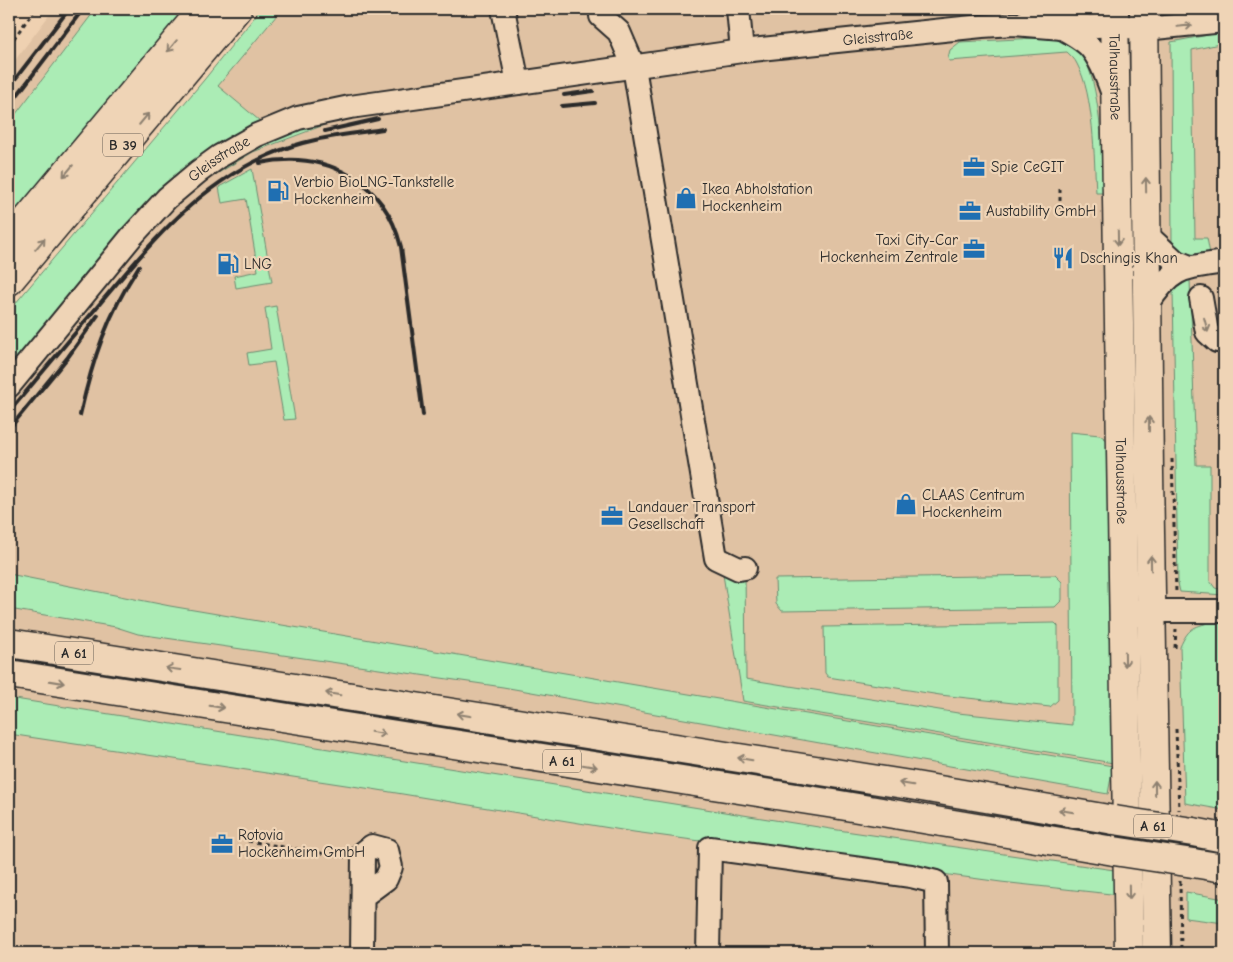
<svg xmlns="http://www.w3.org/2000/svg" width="1233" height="962" font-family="'Comic Neue',sans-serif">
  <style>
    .built { fill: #e0c2a3 }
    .green { fill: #abecb5; stroke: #6b8c70 }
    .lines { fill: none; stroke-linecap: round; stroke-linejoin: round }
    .minor-casing { stroke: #2b2b2b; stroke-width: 26 }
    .major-casing { stroke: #2b2b2b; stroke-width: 31 }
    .highway-casing { stroke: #2b2b2b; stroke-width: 31 }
    .path { stroke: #2b2b2b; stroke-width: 3; stroke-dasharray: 4 4; stroke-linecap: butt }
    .minor { stroke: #efd4b6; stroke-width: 22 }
    .major { stroke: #efd4b6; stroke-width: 28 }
    .highway { stroke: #efd4b6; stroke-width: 28 }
    .rail { stroke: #2b2b2b; stroke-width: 4 }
    .highway-bridge-casing { stroke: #2b2b2b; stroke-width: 31; stroke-linecap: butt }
    .highway-bridge { stroke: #efd4b6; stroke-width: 28 }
    .oneway { stroke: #8d8070 }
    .labels { text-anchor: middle; stroke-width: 4.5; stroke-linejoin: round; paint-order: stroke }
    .shield { fill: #efd4b6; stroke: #665e55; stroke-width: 1 }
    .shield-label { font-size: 14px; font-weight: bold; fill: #2b2b2b }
    .street-label { font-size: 15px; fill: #2b2b2b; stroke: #efd4b6 }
    .poi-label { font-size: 15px; fill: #2b2b2b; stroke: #efd4b6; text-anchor: start }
  </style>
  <rect width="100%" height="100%" fill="#efd1b1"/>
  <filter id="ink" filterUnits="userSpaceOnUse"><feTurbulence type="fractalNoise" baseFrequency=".02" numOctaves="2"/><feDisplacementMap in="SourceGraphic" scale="10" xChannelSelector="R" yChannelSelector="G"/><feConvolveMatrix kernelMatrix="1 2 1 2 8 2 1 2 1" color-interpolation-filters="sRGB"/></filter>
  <g filter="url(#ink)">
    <path class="built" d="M54,9h42l-87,114v-55z
      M282,9h942v944h-1215v-583l92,-113 82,-87 41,-30 35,-19 -41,-35z"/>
    <path class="green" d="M96,9h93l-180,214v-100z
      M261,9h21l-64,77 42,35 -36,19 -41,30 -82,87 -92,113v-59l195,-231z
      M1224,32v11l-32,7 3,188h12l3,16c-16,1 -25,2 -38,-8l-1,-204z
      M1057,37c11,5 18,9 25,18 18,24 21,106 23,138h-9c-2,-36 -2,-98 -19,-129 -2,-5 -6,-8 -10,-12l-118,9 -1,-3 2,-8 10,-8z
      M332,122l-79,30 -38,23 1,-7 85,-43z
      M252,169l20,113 -36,6 -2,-12 24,-5 -12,-72 -24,4 -3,-16z
      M1190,279l6,186h14v116l5,7 9,2v5l-44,-3 -2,-9 -5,-293z
      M276,306l19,113 -11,1 -10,-58 -25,3 -2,-12 24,-4 -6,-41z
      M1070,432l30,3 8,6 5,322 -370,-62 -21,-133 23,-1 1,112 212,34 114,12z
      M9,574l161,32 943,160 -5,28 -605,-107 -365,-53 -22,-7 -107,-18z
      M1055,575l7,7v18l-7,7 -273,4 -6,-7 -1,-25z
      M1215,621h9v189l-39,-7 -5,-156c9,-21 15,-20 35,-26z
      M1055,623l3,3v74l-8,7 -110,-12 -112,-18 -3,-4 -1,-46z
      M9,698l822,131 297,43 1,24 -128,-14 -367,-50 -262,-43 -363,-55z
      M1186,892l38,7v24l-38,-5z"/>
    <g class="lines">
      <g class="minor-casing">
        <g id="minor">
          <path d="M503,9l15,74"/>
          <path d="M738,9l4,42"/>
          <path d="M601,16l18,16 15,35 82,491 23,11 6,-1"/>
          <path d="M1027,20l32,-9 21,-2"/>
          <path d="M1062,28c9,5 18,10 26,17 12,12 19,33 25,49"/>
          <path d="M1146,234l29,27 15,6"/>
          <path d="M1201,298l6,34 10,9h7"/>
          <path d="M1148,304c23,-37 36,-36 76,-42"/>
          <path id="s1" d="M9,386l123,-150 35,-38 31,-26 22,-16 37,-21 41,-17 52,-11 392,-56 240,-25 32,-2 48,4 52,-3 31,4 79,-8"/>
          <path d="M1135,611h89"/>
          <path d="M362,953l1,-100 9,-7 15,4 4,17 -5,12 -23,17"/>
          <path d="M708,953l2,-105 201,28 25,6 1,71"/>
        </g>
      </g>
      <g class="major-casing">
        <g id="major">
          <path id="s2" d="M1114,9l15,944"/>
          <path d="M1144,9l5,464 8,480"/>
        </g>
      </g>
      <g class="highway-casing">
        <path id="highway" d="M9,241l194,-232
          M9,281l228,-272
          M9,643l901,142 204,35
          M9,674l825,130 280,47
          M1193,832l31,6
          M1193,863l31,5"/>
      </g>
      <path class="path" d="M9,45l26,-36
        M1060,189v32
        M1172,459l4,134
        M1175,648l1,-19
        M1176,729l3,81
        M248,841l97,16
        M1180,881l1,72"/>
      <use href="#minor" class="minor"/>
      <use href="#major" class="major"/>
      <use href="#highway" class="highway"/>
      <path class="rail" d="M9,87l60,-78
        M564,95l29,-4
        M9,106l74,-97
        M562,106l33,-3
        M325,131l53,-12
        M260,163c65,-13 125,17 141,84l22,168
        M9,412c31,-37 62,-74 93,-111 49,-58 95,-115 167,-146 37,-17 74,-20 114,-26
        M80,415c13,-57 27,-99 59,-149
        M9,429l59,-72 30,-42"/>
      <g class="highway-bridge-casing">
        <path id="highway-bridge" d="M1114,820l79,12
          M1114,851l79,12"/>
      </g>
      <use href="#highway-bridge" class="highway-bridge"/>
    </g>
    <defs><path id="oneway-shaft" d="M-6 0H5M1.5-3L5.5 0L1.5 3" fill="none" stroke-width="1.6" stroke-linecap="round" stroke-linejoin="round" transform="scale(1.25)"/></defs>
    <g class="oneway">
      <use href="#oneway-shaft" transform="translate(1185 26) rotate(-6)"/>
      <use href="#oneway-shaft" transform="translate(172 46) rotate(130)"/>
      <use href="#oneway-shaft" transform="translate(144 119) rotate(-50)"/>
      <use href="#oneway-shaft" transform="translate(68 171) rotate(130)"/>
      <use href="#oneway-shaft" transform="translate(1146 185) rotate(-91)"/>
      <use href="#oneway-shaft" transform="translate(1118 238) rotate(89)"/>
      <use href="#oneway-shaft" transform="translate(40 244) rotate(-50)"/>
      <use href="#oneway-shaft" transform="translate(1206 325) rotate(75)"/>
      <use href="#oneway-shaft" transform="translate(1149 424) rotate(-90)"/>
      <use href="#oneway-shaft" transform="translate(1151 563) rotate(-91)"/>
      <use href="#oneway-shaft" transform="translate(1125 659) rotate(89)"/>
      <use href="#oneway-shaft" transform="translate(173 669) rotate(-172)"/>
      <use href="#oneway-shaft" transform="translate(57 682) rotate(9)"/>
      <use href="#oneway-shaft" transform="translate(333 694) rotate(-171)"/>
      <use href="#oneway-shaft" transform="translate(217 707) rotate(9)"/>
      <use href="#oneway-shaft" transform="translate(464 715) rotate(-171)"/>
      <use href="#oneway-shaft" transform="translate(378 733) rotate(9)"/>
      <use href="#oneway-shaft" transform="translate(745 759) rotate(-171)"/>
      <use href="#oneway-shaft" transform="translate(590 766) rotate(9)"/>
      <use href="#oneway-shaft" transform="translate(906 784) rotate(-171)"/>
      <use href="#oneway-shaft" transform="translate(1155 788) rotate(-91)"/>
      <use href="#oneway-shaft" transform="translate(1066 811) rotate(-170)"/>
      <use href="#oneway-shaft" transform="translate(1129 892) rotate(89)"/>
    </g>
  </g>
  <defs>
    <g id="office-bare" transform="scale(1.725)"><path d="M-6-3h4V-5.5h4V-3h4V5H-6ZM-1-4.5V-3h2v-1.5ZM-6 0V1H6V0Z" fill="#1f6fb2" stroke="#efd4b6" stroke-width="2.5" paint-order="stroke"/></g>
    <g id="fuel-bare" transform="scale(1.725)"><path d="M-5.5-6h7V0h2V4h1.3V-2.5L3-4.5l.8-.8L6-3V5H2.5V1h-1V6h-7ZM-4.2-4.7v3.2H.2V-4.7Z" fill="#1f6fb2" stroke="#efd4b6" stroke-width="2.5" paint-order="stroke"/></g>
    <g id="shop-bare" transform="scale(1.725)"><path d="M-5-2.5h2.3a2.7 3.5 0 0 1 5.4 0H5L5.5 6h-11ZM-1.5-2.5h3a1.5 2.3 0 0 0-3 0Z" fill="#1f6fb2" stroke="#efd4b6" stroke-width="2.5" paint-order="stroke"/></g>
    <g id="restaurant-bare" transform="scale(1.725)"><path d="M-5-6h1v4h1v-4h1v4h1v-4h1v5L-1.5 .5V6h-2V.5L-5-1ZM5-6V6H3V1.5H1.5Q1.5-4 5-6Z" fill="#1f6fb2" stroke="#efd4b6" stroke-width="2.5" paint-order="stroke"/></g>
  </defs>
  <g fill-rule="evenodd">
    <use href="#office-bare" x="974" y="167"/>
    <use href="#fuel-bare" x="278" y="191"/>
    <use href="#shop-bare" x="686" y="198"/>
    <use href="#office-bare" x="970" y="211"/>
    <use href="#office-bare" x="974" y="249"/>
    <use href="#restaurant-bare" x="1063" y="258"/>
    <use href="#fuel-bare" x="228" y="264"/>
    <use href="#shop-bare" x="906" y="504"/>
    <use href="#office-bare" x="612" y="516"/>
    <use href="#office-bare" x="222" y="844"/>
  </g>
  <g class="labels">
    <g class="shield">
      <rect x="103" y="133.5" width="40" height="23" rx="4"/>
      <rect x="55" y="641.5" width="38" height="23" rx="4"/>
      <rect x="543" y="749.5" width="38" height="23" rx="4"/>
      <rect x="1134" y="814.5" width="38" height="23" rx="4"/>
    </g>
    <g class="shield-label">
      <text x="123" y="150">B 39</text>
      <text x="74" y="658">A 61</text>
      <text x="562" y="766">A 61</text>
      <text x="1153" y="831">A 61</text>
    </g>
    <g class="street-label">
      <text dy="5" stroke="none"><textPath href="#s1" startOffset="986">Gleisstraße</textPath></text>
      <text dy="5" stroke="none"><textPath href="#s2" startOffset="68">Talhausstraße</textPath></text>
      <text dy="5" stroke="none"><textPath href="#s1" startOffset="311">Gleisstraße</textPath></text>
      <text dy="5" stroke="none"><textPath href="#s2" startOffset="472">Talhausstraße</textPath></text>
    </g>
    <g class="poi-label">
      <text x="991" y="172">Spie CeGIT</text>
      <text x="294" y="187">Verbio BioLNG-Tankstelle<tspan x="294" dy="17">Hockenheim</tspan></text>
      <text x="702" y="194">Ikea Abholstation<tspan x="702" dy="17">Hockenheim</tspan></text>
      <text x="986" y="216">Austability GmbH</text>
      <text x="958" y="245" text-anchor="end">Taxi City-Car<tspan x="958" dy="17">Hockenheim Zentrale</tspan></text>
      <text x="1080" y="263">Dschingis Khan</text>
      <text x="244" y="269">LNG</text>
      <text x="922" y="500">CLAAS Centrum<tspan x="922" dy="17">Hockenheim</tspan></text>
      <text x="628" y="512">Landauer Transport<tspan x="628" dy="17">Gesellschaft</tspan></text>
      <text x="238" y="840">Rotovia<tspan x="238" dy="17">Hockenheim GmbH</tspan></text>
    </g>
  </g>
  <rect width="1233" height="962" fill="none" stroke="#efd4b6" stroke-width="30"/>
  <rect x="15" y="15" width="1203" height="932" fill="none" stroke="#2b2b2b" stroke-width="2" filter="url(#ink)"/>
</svg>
